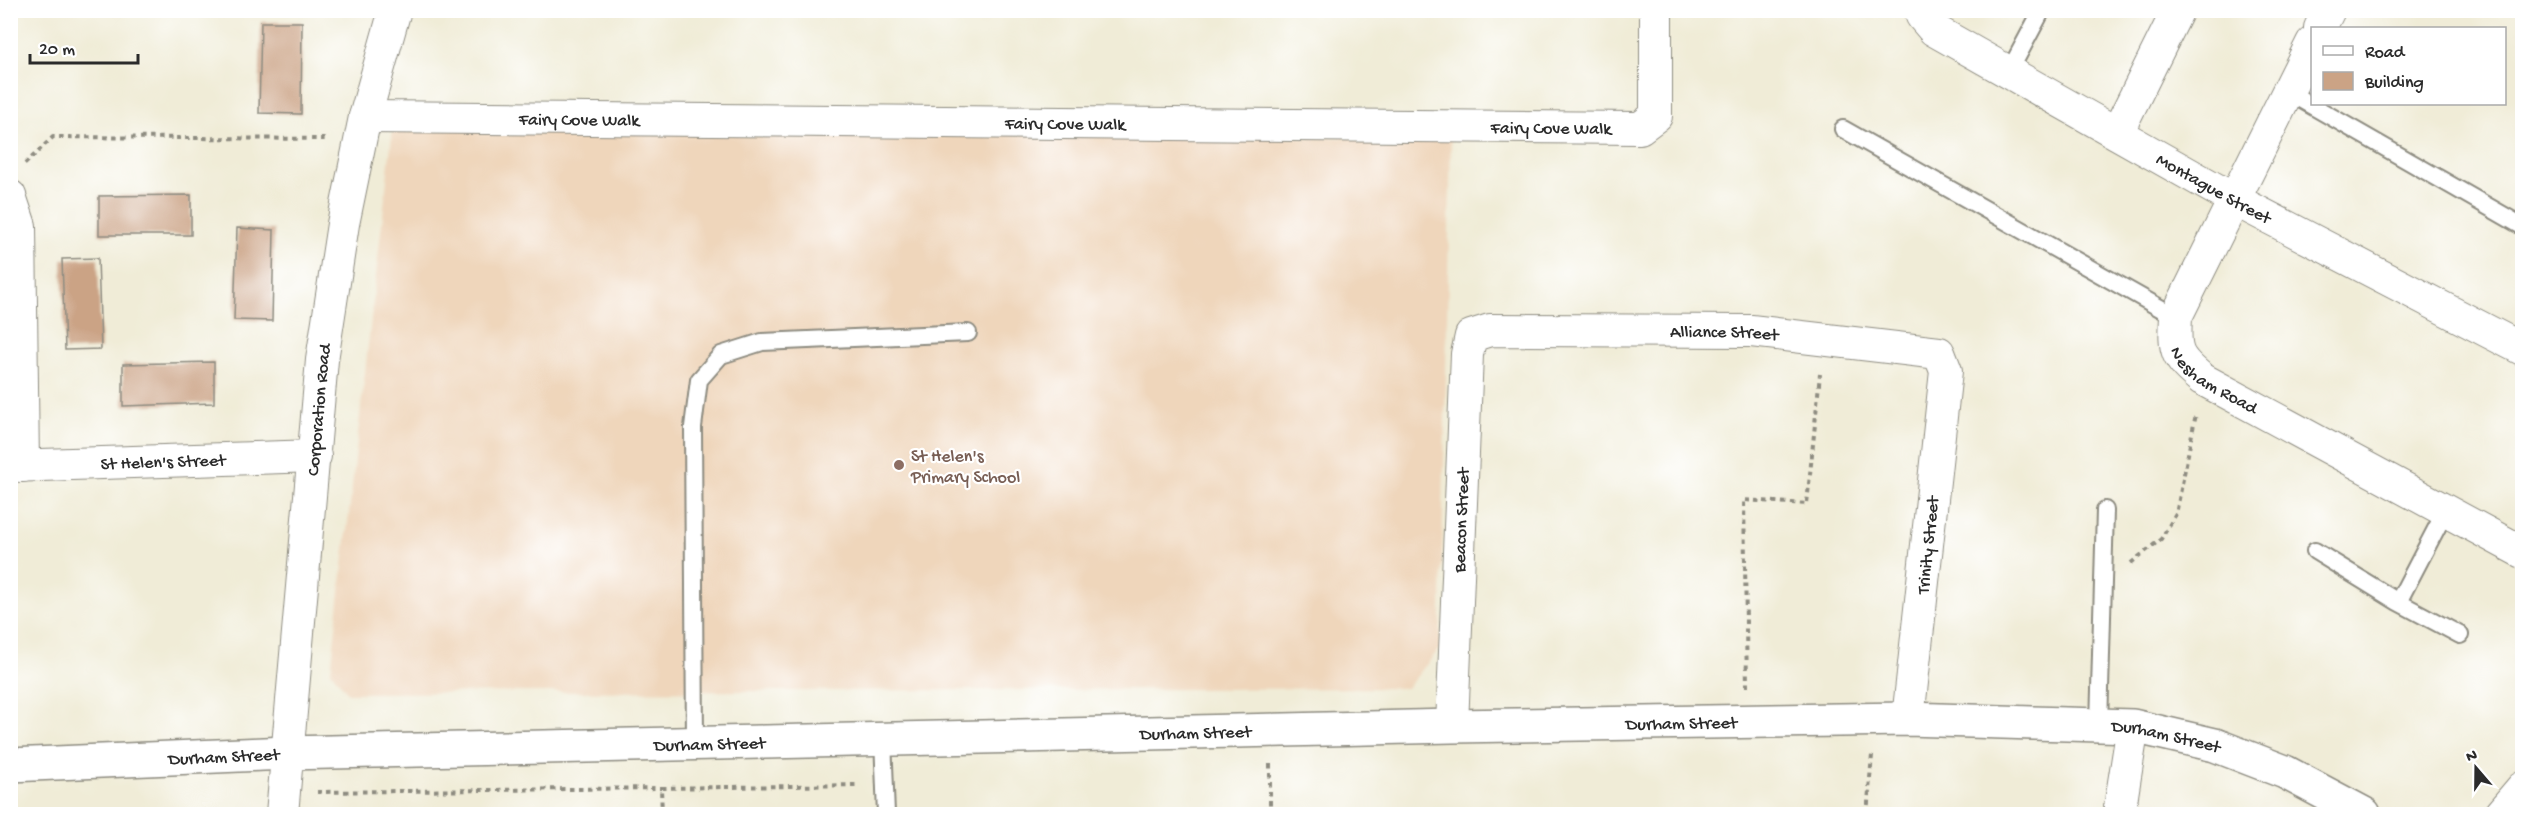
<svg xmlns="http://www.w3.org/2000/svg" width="2533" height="825" font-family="'Gochi Hand',sans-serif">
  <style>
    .built { fill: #efd6bb }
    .building { fill: #cba385 }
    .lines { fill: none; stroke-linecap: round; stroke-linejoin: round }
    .service-casing { stroke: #8e8c81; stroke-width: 20 }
    .minor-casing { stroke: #8e8c81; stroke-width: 34 }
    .tertiary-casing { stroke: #8e8c81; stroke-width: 36 }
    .path { stroke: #8e8c81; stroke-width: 4; stroke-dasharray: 4.5 4.5; stroke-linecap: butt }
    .service { stroke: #fff; stroke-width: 16 }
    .minor { stroke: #fff; stroke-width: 32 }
    .tertiary { stroke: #fff; stroke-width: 33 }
    .education-dot { fill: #8d6e63; stroke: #fff; stroke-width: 2 }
    .labels { text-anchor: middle; stroke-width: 4.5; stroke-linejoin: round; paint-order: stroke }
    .street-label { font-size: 18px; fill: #2b2b2b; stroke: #fff }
    .education-label { font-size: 18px; fill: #785e54; stroke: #fff; text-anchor: start }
  </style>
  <rect width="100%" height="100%" fill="#fff"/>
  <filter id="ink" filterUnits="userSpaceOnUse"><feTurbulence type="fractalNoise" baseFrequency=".0167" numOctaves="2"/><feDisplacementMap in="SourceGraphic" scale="12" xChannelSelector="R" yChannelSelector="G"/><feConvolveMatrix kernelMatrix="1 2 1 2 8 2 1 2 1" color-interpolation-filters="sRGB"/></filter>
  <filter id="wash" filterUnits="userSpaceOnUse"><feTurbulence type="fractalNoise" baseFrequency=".008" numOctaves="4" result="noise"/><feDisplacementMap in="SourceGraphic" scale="24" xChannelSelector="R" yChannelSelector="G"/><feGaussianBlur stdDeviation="1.35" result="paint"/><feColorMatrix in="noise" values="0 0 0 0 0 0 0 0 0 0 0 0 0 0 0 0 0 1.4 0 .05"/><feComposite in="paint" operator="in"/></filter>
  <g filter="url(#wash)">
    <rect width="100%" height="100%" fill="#f0ecd7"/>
    <path class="built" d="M393,127l1058,12 -11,509 -33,40 -1059,5 -17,-22z"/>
    <g id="blocks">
      <path class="building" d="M261,22h41l-1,92 -42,-1z
        M191,195v40h-92v-39z
        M237,228l37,2 -2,91 -38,-1z
        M98,258l3,91 -36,1 -3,-91z
        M214,362v41l-91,3v-42z"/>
    </g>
  </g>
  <g filter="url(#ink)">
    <use href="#blocks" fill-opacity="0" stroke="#8e8c81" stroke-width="1.5"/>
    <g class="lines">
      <g class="service-casing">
        <path id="service" d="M2009,72l33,-62
          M2288,92l234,134
          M1843,129l333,188
          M2315,551l83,51 62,33
          M2398,602l48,-92
          M2099,725l6,-215
          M883,739l3,75
          M695,745l-2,-318 6,-47 22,-25 41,-13 206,-9"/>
      </g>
      <g class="minor-casing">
        <g id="minor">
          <path id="s1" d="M1921,10l1,6 12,14 299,169 289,150"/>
          <path d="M2320,28l9,-18"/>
          <path id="s2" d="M2312,43l-136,274c-2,34 -1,40 26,62l320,173"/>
          <path id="s3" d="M365,117l1275,11 16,-12v-106"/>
          <path d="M2117,133l61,-123"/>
          <path d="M10,196l10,30 3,240"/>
          <path id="s4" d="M10,466l305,-10"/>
          <path id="s5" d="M1452,726l15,-372 4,-18 19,-6 261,1 188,22 7,18 -38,348"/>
          <path id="s6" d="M282,814l40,-454 21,-136 22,-107 30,-107"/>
          <path d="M2119,814l14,-88"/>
          <path d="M2500,814l22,-26"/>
        </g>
      </g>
      <g class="tertiary-casing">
        <g id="tertiary">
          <path id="s7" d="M10,765l277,-12 1165,-27 456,-7 225,7 82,19 70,27 79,42"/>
        </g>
      </g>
      <path class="path" d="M25,164l28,-27 274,2
        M2131,563l30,-24 15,-25 20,-100
        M1747,687l-3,-187 63,4 13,-130
        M1270,764v50
        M317,792l344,-4
        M662,814l-1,-26 197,-3
        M1867,814l5,-59"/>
      <use href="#service" class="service"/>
      <use href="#minor" class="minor"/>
      <use href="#tertiary" class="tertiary"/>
    </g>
  </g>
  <circle class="education-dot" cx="899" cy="465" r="6"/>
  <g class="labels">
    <g class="street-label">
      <text dy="6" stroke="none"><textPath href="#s3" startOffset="214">Fairy Cove Walk</textPath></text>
      <text dy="6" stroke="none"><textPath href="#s3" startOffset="700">Fairy Cove Walk</textPath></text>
      <text dy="6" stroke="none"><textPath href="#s3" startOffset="1186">Fairy Cove Walk</textPath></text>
      <text dy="6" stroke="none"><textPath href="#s1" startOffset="346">Montague Street</textPath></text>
      <text dy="6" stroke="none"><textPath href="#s5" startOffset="645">Alliance Street</textPath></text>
      <text dy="6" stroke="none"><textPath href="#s2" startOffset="388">Nesham Road</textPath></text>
      <text dy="6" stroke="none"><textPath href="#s6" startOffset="406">Corporation Road</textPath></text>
      <text dy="6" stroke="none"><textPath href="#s4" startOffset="153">St Helen's Street</textPath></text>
      <text dy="6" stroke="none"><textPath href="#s5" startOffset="206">Beacon Street</textPath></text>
      <text transform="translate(1927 545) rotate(-84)" y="6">Trinity Street</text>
      <text dy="6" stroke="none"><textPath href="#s7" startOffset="1672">Durham Street</textPath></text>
      <text dy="6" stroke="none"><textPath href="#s7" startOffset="1186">Durham Street</textPath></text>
      <text dy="6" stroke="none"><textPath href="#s7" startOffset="2158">Durham Street</textPath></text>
      <text dy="6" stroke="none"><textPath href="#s7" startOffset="700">Durham Street</textPath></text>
      <text dy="6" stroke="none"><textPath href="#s7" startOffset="214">Durham Street</textPath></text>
    </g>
    <g class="education-label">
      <text x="911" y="461">St Helen's<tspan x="911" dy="21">Primary School</tspan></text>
    </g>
  </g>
  <rect width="2533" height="825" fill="none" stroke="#fff" stroke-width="36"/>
  <rect x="2311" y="27" width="195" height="78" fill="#ffffff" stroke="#aaaaaa" stroke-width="1.5"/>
  <rect x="2323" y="46" width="30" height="9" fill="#ffffff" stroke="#aaaaaa" stroke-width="1.5"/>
  <text x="2365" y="57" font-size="18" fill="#2b2b2b">Road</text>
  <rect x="2323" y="72" width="30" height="18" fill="#cba385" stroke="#aaaaaa" stroke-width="1.5"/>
  <text x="2365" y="87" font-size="18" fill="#2b2b2b">Building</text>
  <g transform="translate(2476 768) rotate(340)" stroke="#ffffff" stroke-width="4.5" paint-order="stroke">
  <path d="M0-4.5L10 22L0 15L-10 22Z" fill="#2b2b2b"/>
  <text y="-9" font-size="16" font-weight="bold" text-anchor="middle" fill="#2b2b2b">N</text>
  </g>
  <path d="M30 54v9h108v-9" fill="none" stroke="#2b2b2b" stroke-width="3"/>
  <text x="39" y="54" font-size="18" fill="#2b2b2b" stroke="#ffffff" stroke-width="4.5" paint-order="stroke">20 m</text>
</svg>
